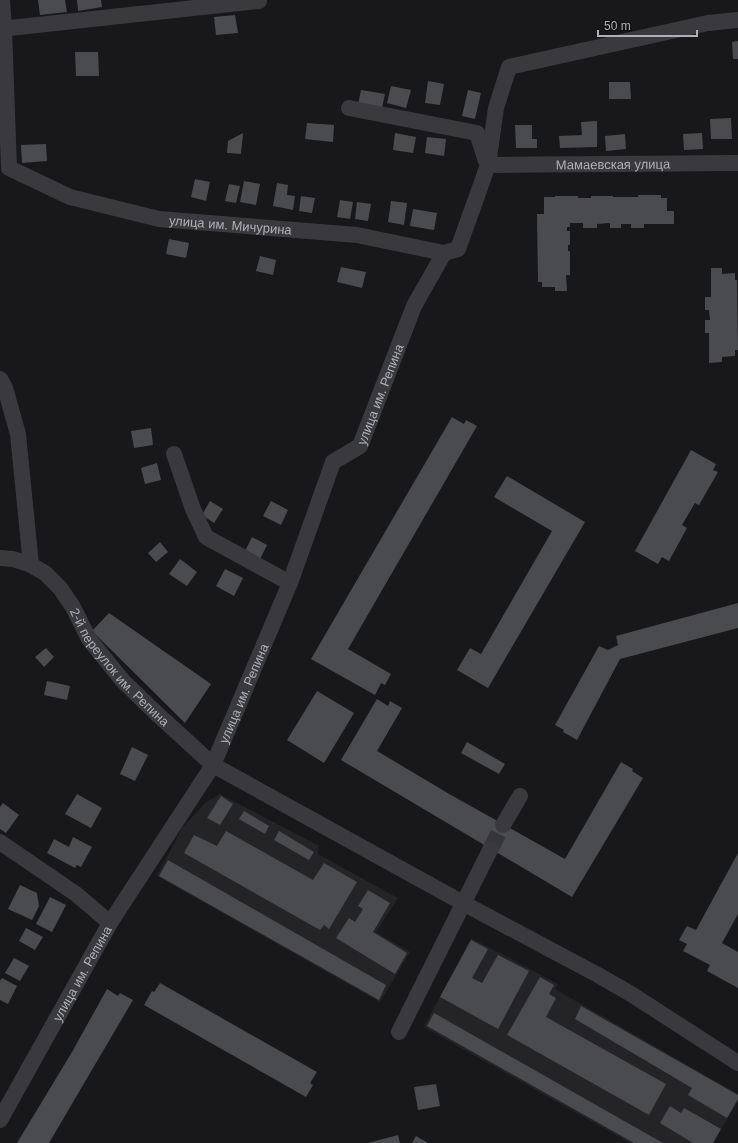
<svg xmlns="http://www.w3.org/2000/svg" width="738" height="1143" font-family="Helvetica,sans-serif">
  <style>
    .built { fill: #242427 }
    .building { fill: #4a4b4f }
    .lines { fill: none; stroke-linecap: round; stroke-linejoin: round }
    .minor-tunnel { stroke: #36363a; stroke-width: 16; stroke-dasharray: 16 8; stroke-linecap: butt }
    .minor { stroke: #3a3a3e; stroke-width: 16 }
    .labels { text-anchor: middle; stroke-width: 4; stroke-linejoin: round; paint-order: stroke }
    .street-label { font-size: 13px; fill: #acb0b8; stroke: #131315 }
  </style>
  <rect width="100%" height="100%" fill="#18181a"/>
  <path class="built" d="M220,794l99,52 -1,8 80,44 -22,34 34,20 -30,50 -223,-126 25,-48 23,-25z
    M471,938l87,46 -3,5 183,105v7l-25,42h-83l-206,-116z"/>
  <path class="building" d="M38,0h27l2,12 -27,3z
    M77,0h24l1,7 -24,4z
    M235,15l3,18 -22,2 -2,-18z
    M738,41v18h-5l-1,-17z
    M75,52h23l1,24h-23z
    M428,81l16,3 -4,21 -15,-2z
    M609,82h21l1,17h-22z
    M391,86l20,4 -5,18 -19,-5z
    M361,90l24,4 -3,14 -24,-4z
    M468,90l13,3 -6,26 -13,-3z
    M731,118l1,21h-21l-1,-20z
    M597,121v26l-37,1 -1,-12 23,-1 -1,-13z
    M307,123l27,2 -1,17 -28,-3z
    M515,125h17v14h5v9h-21z
    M243,133l-2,21 -14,-1 1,-12z
    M395,133l21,4 -3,16 -20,-3z
    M702,133l1,16 -19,1 -1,-16z
    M625,134l1,15 -20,2 -1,-15z
    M427,137l19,2 -2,17 -19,-3z
    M46,144l1,17 -25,2 -1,-18z
    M195,179l15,3 -4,19 -15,-4z
    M244,181l16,3 -4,21 -16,-3z
    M277,183l11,2 -1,10 8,1 -2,14 -20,-4z
    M229,184l11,2 -4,17 -11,-2z
    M638,195h23v3h6v13h7v13h-30v4h-13v-4h-10v4h-11v-5l-13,1v4h-14v-5h-13v4h-3v4h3v14h-2v6h2v24h-4l1,16h-12v-4h-13v-5h-4l-1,-68h7v-17h11v-1h23v2h13v-2h22v1h25z
    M301,196l14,2 -3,15 -13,-2z
    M340,200l13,2 -3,17 -13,-2z
    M391,201l16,2 -3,22 -16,-3z
    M357,202l14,2 -3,17 -13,-2z
    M413,209l24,4 -3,17 -24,-4z
    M169,239l20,4 -3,15 -20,-4z
    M260,256l16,4 -3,15 -17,-4z
    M341,267l25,5 -4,16 -25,-6z
    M711,268h11v6l13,-1v7h2l1,70h-3v6l-13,1v5l-13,1v-30h-4v-13h5l-1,-10h-4v-13h6z
    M452,417l12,7 2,-4 11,6 -129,223 43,25 -6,11 -4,-2 -6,12 -64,-36z
    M151,428l2,17 -19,3 -3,-17z
    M691,450l25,14 -3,6 5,2 -19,33 -4,-2 -13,22 5,3 -18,33 -7,-4 -4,7 -23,-13z
    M157,463l4,17 -16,4 -4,-16z
    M507,476l78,46 -97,166 -31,-18 13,-22 11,6 71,-123 -58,-34z
    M210,501l13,8 -9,14 -12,-8z
    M271,501l17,9 -7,15 -18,-9z
    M252,537l15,8 -7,14 -15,-8z
    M160,542l8,10 -12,10 -8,-9z
    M180,559l17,13 -10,14 -18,-12z
    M225,569l18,9 -9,18 -18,-10z
    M738,603v25l-118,31 -43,81 -14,-8 1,-2 -9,-5 44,-79 9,4 10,-5 -2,-9z
    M109,613l102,71 -26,39 -93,-92z
    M46,648l8,9 -10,10 -9,-10z
    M47,681l23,5 -3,14 -23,-5z
    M317,691l37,22 -30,50 -37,-23z
    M377,699l11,7 2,-5 12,7 -25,43 74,44 114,64 56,-97 12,7 -1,2 11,7 -71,119 -231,-137z
    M467,742l38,22 -6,10 -38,-21z
    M132,747l16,8 -13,26 -15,-7z
    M77,794l25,14 -11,20 -26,-14z
    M221,796l12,8 -13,21 -13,-7z
    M3,803l16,12 -13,18 -6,-4v-22z
    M244,811l25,15 -4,8 -26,-15z
    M226,831l87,49 11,-17 33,19 -28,47 -5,-4 -4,5 -136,-77 10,-18 23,11z
    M279,831l35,21 -5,8 -35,-20z
    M73,837l19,10 -11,20 -4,-2 -2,3 -28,-15 7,-14 15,8z
    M738,853v61l-16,29 16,9v36l-31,-17 3,-6 -27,-14 4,-7 -8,-4 8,-14 9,4z
    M168,860l218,125 -7,15 -220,-124z
    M20,885l17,8 2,13 -7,14 -24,-11z
    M368,890l22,13 -17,29 34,21 -12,21 -59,-36 13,-20 6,4 8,-13 -5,-3z
    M50,897l16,8 -14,27 -16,-8z
    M26,928l17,9 -8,13 -16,-9z
    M471,940l17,9 -16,29 10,5 16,-28 31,16 -31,58 -58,-32z
    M14,958l15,8 -9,15 -15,-8z
    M540,977l14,8 -5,9 7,4 -10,19 120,67 -17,31 -142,-80z
    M2,978l15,8 -9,18 -8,-4v-19z
    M160,983l157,89 -7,11 3,2 -7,12 -162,-92 8,-14 2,1z
    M107,989l11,7 2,-3 13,7 -84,143h-32l55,-91z
    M581,1006l157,89v4l-11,19 -39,-23 4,-7 -117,-69z
    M434,1013l229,130h-29l-207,-117z
    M436,1084l4,22 -22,4 -4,-23z
    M670,1106l11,7 3,-5 37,21 -8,14h-20l-33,-20z
    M398,1135l2,8h-32z
    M416,1136l12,7h-16z"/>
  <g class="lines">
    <path class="minor-tunnel" d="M491,848l12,-23"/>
    <g class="minor">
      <path id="s1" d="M2,0l2,29 5,139 61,29 89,22 198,16 87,18 14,-4 30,-84 8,-57 13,-41 199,-44 30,-3"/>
      <path d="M0,29l259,-28"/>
      <path d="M349,108l128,25 9,28"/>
      <path id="s2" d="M488,165l250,-2"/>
      <path d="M0,379l5,9 13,46 13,131"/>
      <path d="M174,454l19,55 13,28 84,46"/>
      <path id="s3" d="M0,558l13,1 18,6 14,8 15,15 13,19 16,32 34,42 32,31 58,53 250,138 135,72 33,19 107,69"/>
      <path d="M503,825l17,-29"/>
      <path d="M0,842l76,52 34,29"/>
      <path d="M399,1032l92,-184"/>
      <path id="s4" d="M0,1120l110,-197 103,-158 77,-182 43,-121 27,-16 54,-140 30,-53"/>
    </g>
  </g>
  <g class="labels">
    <g class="street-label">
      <text dy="5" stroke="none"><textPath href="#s2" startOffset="125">Мамаевская улица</textPath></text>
      <text dy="5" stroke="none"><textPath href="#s1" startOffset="399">улица им. Мичурина</textPath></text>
      <text dy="5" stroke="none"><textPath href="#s4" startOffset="827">улица им. Репина</textPath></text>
      <text dy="5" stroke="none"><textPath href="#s3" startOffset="169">2-й переулок им. Репина</textPath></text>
      <text dy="5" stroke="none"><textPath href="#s4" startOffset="492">улица им. Репина</textPath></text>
      <text dy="5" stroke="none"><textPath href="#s4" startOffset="168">улица им. Репина</textPath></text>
    </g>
  </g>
  <path d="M598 30v6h99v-6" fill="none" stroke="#acb0b8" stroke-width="2"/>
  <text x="604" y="30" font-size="12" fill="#acb0b8" stroke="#131315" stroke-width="3" paint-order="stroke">50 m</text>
</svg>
